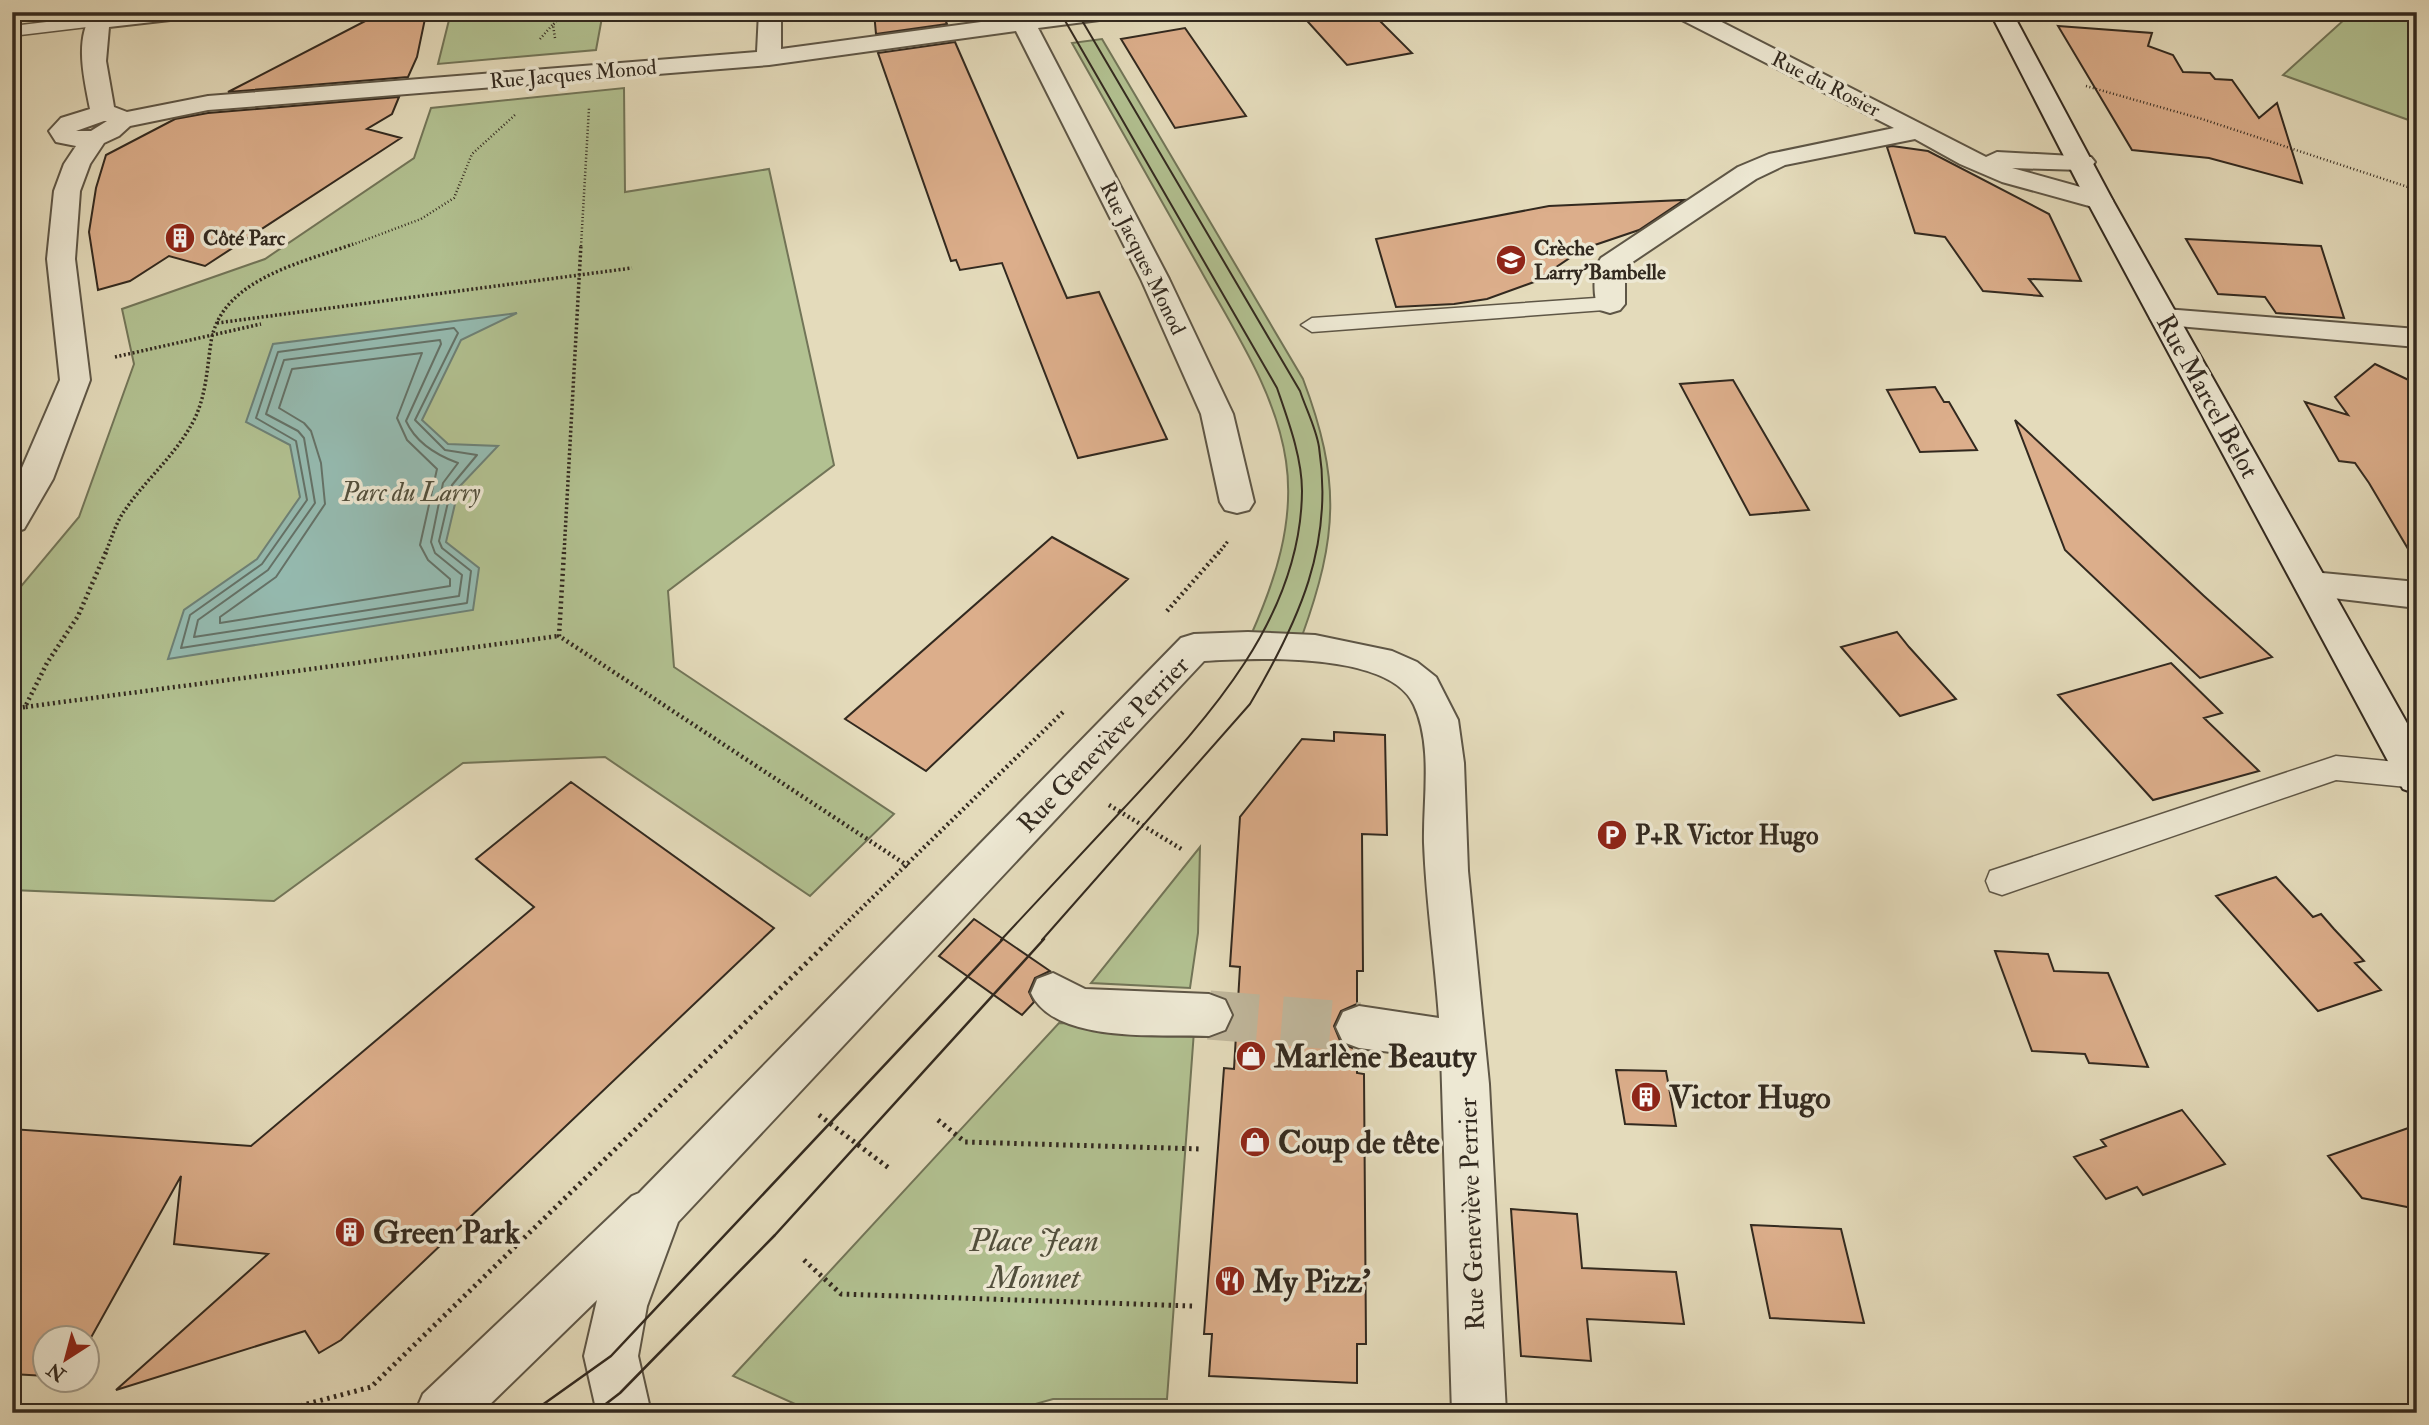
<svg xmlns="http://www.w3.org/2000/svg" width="2429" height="1425" font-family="'IM FELL Double Pica',serif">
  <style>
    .green { fill: #b2c191; stroke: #727558; stroke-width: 2 }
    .water { fill: #95bbb1; stroke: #6d8177; stroke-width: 2 }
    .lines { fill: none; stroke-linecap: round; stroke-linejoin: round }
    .shore { stroke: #647268; stroke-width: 2 }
    .building { fill: #dcae8b; stroke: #32291f; stroke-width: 2 }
    .street-tunnel { stroke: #c0b79c; stroke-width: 49; stroke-dasharray: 49 24; stroke-linecap: butt }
    .lane-casing { stroke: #5e5646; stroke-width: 3 }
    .street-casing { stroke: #5e5646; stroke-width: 4 }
    .secondary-casing { stroke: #32291f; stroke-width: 4 }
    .path-far3 { stroke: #32291f; stroke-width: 2.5; stroke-dasharray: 1 2.5; stroke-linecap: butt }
    .path-far2 { stroke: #32291f; stroke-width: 3.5; stroke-dasharray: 2 2.5; stroke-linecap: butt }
    .path-far1 { stroke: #32291f; stroke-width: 4.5; stroke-dasharray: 2 3.5; stroke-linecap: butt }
    .path { stroke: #32291f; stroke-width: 5; stroke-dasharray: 2.5 4.5; stroke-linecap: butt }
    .lane { fill: #ede8d3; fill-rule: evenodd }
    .street { fill: #ede8d3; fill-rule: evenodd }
    .secondary { fill: #ede8d3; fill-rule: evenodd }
    .tram-far1 { stroke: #32291f; stroke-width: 2 }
    .tram { stroke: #32291f; stroke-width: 2.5 }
    .labels { text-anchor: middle; stroke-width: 7; stroke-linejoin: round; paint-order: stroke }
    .far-street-label { font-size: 21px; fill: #32291f; stroke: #ede8d3 }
    .far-poi-label { font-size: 21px; font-weight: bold; fill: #32291f; stroke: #ede8d3; text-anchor: start }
    .street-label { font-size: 26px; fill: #32291f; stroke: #ede8d3 }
    .park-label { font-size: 26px; font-style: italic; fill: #524f3c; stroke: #ede8d3 }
    .poi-label { font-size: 26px; font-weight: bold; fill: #32291f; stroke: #ede8d3; text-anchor: start }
    .near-poi-label { font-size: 32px; font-weight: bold; fill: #32291f; stroke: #ede8d3; text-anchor: start }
    .near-park-label { font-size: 32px; font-style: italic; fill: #524f3c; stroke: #ede8d3 }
  </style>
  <rect width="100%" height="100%" fill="#e4dbbb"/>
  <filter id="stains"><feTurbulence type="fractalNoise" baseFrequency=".00286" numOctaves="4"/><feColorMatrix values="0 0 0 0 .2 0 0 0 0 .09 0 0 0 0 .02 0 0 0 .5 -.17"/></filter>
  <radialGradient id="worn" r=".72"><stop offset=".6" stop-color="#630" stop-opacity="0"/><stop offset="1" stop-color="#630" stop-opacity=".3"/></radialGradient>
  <path class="green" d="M451,12h152l-7,38 -158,14z
    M2323,12h94v111l-134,-48 62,-56z
    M1102,39l201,340c38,101 35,157 -1,257l-51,-1c24,-54 44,-113 35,-174 -10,-69 -53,-132 -86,-192 -43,-75 -85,-151 -128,-226z
    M624,88l1,104 144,-23 65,296 -166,126 6,76 220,147 -84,82 -205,-139 -142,6 -189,138 -262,-11v-293l67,-80 55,-153 -12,-55 143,-50 149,-101 17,-50z
    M1200,847l-2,86 -8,55 -99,-5z
    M1059,1023l135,8 -27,368h-114l-49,14h-189l-82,-37z"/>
  <path class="water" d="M517,313l-56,27 -39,80 26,24 50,2 -39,41 -13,55 33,26 -6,42 -305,49 16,-49 73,-51 43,-62 -10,-52 -44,-23 27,-78z"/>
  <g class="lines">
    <path class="shore" d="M454,328l4,5 -43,87 30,30 32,5 -25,30 -13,56 3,7 29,23 -4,32 -286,45 9,-33 72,-51 45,-64 -11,-59 -40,-23 22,-66z
      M440,340l1,4 -35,77c10,22 30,34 52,42l-15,20 -12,59 4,11 27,22 -3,21 -265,41 4,-17 70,-50 47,-67 -11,-65 -6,-7 -32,-17 18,-54z
      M422,353l-25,65 10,22 30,29 -17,76 8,15 22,19v7l-230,37v-6l56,-40 49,-73 -4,-41 -10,-32 -7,-8 -25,-15 13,-39z"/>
  </g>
  <path class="building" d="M874,12h68l5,12 -71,10z
    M1299,12h72l41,41 -65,12z
    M409,13v3l17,-2 -9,43 -9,20 -180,15 143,-74z
    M2058,26l94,7 -4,13 25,9 10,17 27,1 5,6 17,1 27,38 18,-15 25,80 -93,-25 -77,-8z
    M1185,28l61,88 -71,12 -54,-89z
    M955,42l112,256 32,-6 68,147 -89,19 -76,-195 -42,7 -4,-10 -5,1 -73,-208z
    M399,97l-7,17 -25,15 34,9 -196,128 -36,-10 -39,25 -32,9 -9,-58 7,-44 10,-33 69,-36 33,-6z
    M1892,146l36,5 121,63 32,67 -52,-2 13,17 -59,-5 -38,-54 -30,-4 -28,-86z
    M1684,200l-45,30 -56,19 -49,33 -47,17 -33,5 -58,3 -20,-68 173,-33z
    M2186,239l135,7 23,72 -68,-5 -11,-16 -47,-3z
    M2375,364l42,20v180l-48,-81 -14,-20 -16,-2 -34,-59 43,13 -13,-18z
    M1733,380l76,130 -59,5 -70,-131z
    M1935,387l9,15h5l28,48 -57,2 -33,-62z
    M2015,420l189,176 68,61 -72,21 -135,-128z
    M1052,537l76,42 -202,192 -81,-52z
    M1897,632l12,15 47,52 -56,17 -59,-69z
    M2171,663l51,50 -18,5 55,53 -106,29 -95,-105z
    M1334,732l51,3 2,100 -25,-1 1,137h-6v33l-16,7 -7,15 7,17 16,7v23l7,1 2,270h-9v39l-148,-7 3,-42h-8l20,-266 10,1 6,-102 -10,-1 10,-149 62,-78 32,2z
    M571,782l203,146 -433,412 -22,13 -14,-22 -189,59 152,-136 -94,-10 7,-68 -93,167v-5h-42v38l-34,-2v-245l239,17 283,-239 -58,-48z
    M2276,877l37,40 8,-3 13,15 30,32 -9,2 26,27 -63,21 -102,-115z
    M974,919l76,52 -15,7 -6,14 5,10 -12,13 -83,-59z
    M1995,951l53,3 6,17 54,2 40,94 -59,-4 -4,-9 -53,-3z
    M1616,1070l50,1 10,55 -51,-2z
    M2182,1110l43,54 -82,31 -6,-8 -31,12 -32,-42 32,-11 -5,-6z
    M2417,1125v84l-55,-11 -34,-42z
    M1511,1209l66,5 5,54 94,4 8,52 -97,-5 4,42 -70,-5z
    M1751,1225l90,4 23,94 -94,-5z"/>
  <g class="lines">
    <path class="street-tunnel" d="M1209,1015l150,12"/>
    <g class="lane-casing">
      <path id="lane" d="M98,16l9,5 -3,4 -92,11v-10z
        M1610,297l8,2 3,5 -3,5 -306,23 -11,-7 11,-7z
        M2336,756l81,8v24l-81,-8 -334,115 -12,-4 -4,-10 4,-10z"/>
    </g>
    <g class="street-casing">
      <path id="street" d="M93,12h97l-11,7 -70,8 -3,34 7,40 1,6 13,5 81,-16 549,-44 2,-40h22v37l275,-37h62l-11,7 -69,9 131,251 64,135 21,88 -5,8 -12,3 -12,-3 -5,-8 -19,-88 -60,-135 -125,-248 -247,34 -561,45 -78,16 -11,10 -15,7 -14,21 -10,27 -5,68 15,121 -37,99 -29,50 -12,4v-42l48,-111 -13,-121 7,-68 10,-27 12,-18 -20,-4 -7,-11 12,-13 29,-9c-6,-31 -16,-70 3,-97zM104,121h3l-16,10h-15z
        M1673,12h29l284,145 11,-5 94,5 4,5 -4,5 -9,3 -70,-2 97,27 4,6 -4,6 -9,2 -98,-27 -42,-18 -45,-25 -130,26 -29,14 -131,88v37l-5,6 -10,3 -10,-3c-8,-11 -7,-41 1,-52l137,-91 31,-13 125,-26 -218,-111z
        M2165,309l252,20v18l-262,-23 -5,-6 5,-6z
        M2312,572l105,10v26l-118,-14 -5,-9 5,-9z
        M1248,632l67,3 77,16 25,11 19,15 22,43 6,43 4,108 21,213 17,329h-54l-11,-360 -11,4 -71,-9 -16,-6 -7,-15 7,-15 16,-6 80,12c-4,-58 -13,-117 -15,-175 -1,-44 9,-97 -10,-138 -24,-54 -161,-47 -210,-44l-526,561 -31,84 -9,50 13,57h-54l-13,-57 13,-56 -116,113h-66l8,-19 209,-198 7,-3 542,-555 13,-4z
        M1053,973l32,16 124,5 16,6 7,15 -7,15 -16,6c-50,-2 -155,8 -178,-43l6,-14z"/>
    </g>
    <g class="secondary-casing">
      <path id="secondary" d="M1990,12h22l101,189 304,540v53l-14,-5 -316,-588z"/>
    </g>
    <path class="path-far3" d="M555,38l-2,-13 11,-13
      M540,39l14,-16
      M2086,86l116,33 215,71
      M349,246l72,-27 33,-21 18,-44 44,-40
      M581,246l8,-138"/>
    <path class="path-far2" d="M217,323l415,-55
      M115,357l146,-33
      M105,554c6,-14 11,-32 20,-44 22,-32 51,-55 69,-90 12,-24 13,-51 17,-78 10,-63 91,-79 142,-98
      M564,554l17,-310
      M1218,554l10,-13"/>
    <path class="path-far1" d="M106,552l-28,64 -31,47 -22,44 534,-71
      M564,552l-5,84 349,230
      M1167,611l52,-59
      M12,709l13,-2
      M1109,805l74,45
      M829,940l234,-228"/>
    <path class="path" d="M819,1115l71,54
      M938,1120l27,22 237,7
      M804,1260l37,34 352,12
      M273,1413l98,-26 460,-448"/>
    <use href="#lane" class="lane"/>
    <use href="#street" class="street"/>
    <use href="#secondary" class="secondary"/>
    <path class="tram-far1" d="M1001,940c41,-44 82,-88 123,-132 82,-88 177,-188 178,-317 0,-34 -14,-71 -25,-103l-217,-376
      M1042,940l208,-236c49,-83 84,-159 69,-257 -3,-19 -13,-38 -19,-56l-223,-379"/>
    <path class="tram" d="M531,1413l80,-57 392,-417
      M594,1413l26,-20 155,-158 269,-296"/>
  </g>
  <defs>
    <g id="building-disc" transform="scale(1.575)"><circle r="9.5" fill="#8f2418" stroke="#ede8d3"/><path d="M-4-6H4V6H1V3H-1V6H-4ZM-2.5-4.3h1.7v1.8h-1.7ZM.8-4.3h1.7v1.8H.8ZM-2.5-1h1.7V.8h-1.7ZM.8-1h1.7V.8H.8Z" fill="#fff"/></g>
    <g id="school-disc" transform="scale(1.575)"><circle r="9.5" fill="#8f2418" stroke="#ede8d3"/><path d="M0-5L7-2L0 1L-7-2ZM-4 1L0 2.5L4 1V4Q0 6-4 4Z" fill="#fff"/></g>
    <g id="parking-disc" transform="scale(1.575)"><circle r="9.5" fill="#8f2418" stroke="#ede8d3"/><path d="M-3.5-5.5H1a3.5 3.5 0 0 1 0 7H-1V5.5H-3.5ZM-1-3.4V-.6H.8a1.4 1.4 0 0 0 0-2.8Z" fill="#fff"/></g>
    <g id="shop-disc" transform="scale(1.575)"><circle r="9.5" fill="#8f2418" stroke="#ede8d3"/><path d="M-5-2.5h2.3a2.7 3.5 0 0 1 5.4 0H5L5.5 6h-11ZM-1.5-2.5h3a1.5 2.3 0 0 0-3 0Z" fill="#fff"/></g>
    <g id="restaurant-disc" transform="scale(1.575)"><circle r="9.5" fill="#8f2418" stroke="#ede8d3"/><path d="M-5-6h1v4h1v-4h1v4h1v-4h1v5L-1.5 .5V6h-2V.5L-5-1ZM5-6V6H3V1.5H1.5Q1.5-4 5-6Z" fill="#fff"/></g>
  </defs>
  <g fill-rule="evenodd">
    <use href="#building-disc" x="180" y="238"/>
    <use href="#school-disc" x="1511" y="260"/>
    <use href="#parking-disc" x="1612" y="835"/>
    <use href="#shop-disc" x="1251" y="1056"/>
    <use href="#building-disc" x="1646" y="1097"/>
    <use href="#shop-disc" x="1255" y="1142"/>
    <use href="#building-disc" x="350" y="1232"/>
    <use href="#restaurant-disc" x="1230" y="1281"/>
  </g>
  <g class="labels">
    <g class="far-street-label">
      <text transform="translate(573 74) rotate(-5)" y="7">Rue Jacques Monod</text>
      <text transform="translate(1826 84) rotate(27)" y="7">Rue du Rosier</text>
      <text transform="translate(1143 258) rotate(64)" y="7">Rue Jacques Monod</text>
    </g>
    <g class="far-poi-label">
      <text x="203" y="245">Côté Parc</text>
      <text x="1534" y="255">Crèche<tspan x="1534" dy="24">Larry'Bambelle</tspan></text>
    </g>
    <g class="street-label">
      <text transform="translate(2208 396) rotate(61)" y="9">Rue Marcel Belot</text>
      <text transform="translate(1103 744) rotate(-46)" y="9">Rue Geneviève Perrier</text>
      <text transform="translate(1471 1214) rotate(-92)" y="9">Rue Geneviève Perrier</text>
    </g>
    <g class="park-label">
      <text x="411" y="501">Parc du Larry</text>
    </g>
    <g class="poi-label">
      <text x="1635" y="844">P+R Victor Hugo</text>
    </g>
    <g class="near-poi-label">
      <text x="1274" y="1067">Marlène Beauty</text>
      <text x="1669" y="1108">Victor Hugo</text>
      <text x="1278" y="1153">Coup de tête</text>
      <text x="373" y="1243">Green Park</text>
      <text x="1253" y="1292">My Pizz'</text>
    </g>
    <g class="near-park-label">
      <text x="1034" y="1251">Place Jean<tspan x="1034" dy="37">Monnet</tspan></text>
    </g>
  </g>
  <rect width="2429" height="1425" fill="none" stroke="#e4dbbb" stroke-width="42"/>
  <rect x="14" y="14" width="2401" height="1397" fill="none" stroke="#32291f" stroke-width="3.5"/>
  <rect x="21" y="21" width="2387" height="1383" fill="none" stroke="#32291f" stroke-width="2"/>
  <g transform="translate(66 1359) rotate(216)"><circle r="33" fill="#ede8d3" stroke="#a29c8b" stroke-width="2"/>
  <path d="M0-5L12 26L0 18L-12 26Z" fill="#8f2418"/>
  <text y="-10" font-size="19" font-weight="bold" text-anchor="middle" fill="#32291f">N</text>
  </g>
  <rect width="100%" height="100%" filter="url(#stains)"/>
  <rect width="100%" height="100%" fill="url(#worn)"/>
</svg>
